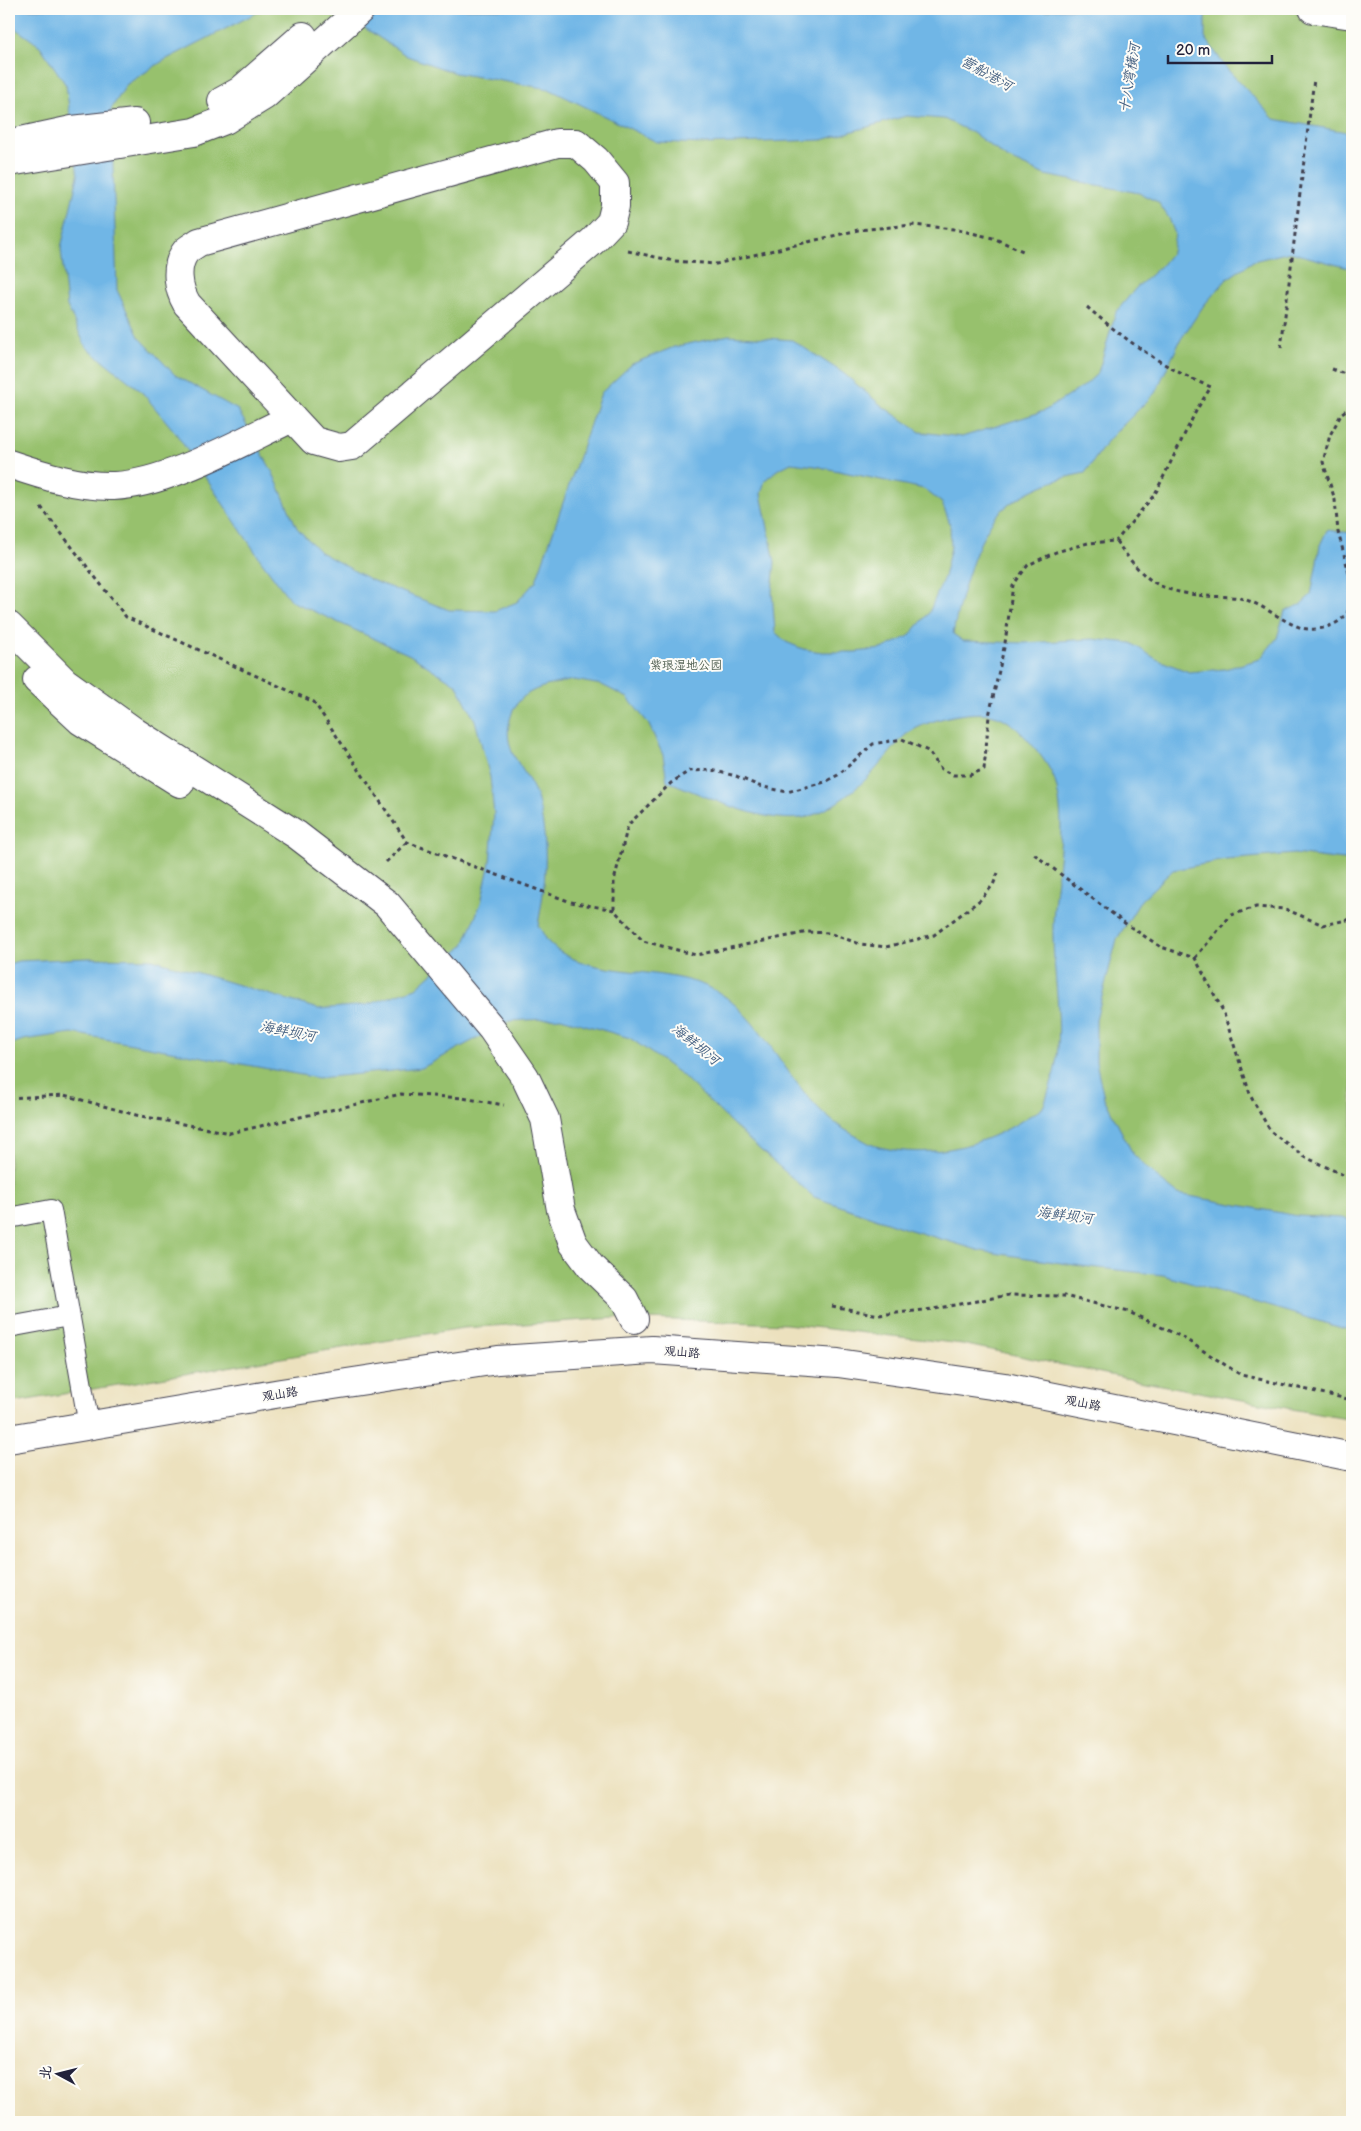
<svg xmlns="http://www.w3.org/2000/svg" width="1361" height="2131" font-family="'Balsamiq Sans','LXGW WenKai TC',sans-serif">
  <style>
    .green { fill: #97c16d; stroke: #5c7254 }
    .water { fill: #6fb6e6; stroke: #486c90; fill-rule: evenodd }
    .lines { fill: none; stroke-linecap: round; stroke-linejoin: round }
    .service-casing { stroke: #403f4f; stroke-width: 22 }
    .pedestrian-casing { stroke: #403f4f; stroke-width: 30 }
    .tertiary-casing { stroke: #403f4f; stroke-width: 30 }
    .path { stroke: #403f4f; stroke-width: 3; stroke-dasharray: 4 4; stroke-linecap: butt }
    .service { stroke: #fff; stroke-width: 20 }
    .pedestrian { stroke: #fff; stroke-width: 28 }
    .tertiary { stroke: #fff; stroke-width: 28 }
    .labels { text-anchor: middle; stroke-width: 4; stroke-linejoin: round; paint-order: stroke }
    .park-label { font-size: 12px; fill: #4b5a4c; stroke: #fdfcf7 }
    .street-label { font-size: 12px; fill: #22223b; stroke: #fdfcf7 }
    .water-label { font-size: 14px; font-style: italic; fill: #415d7f; stroke: #fdfcf7 }
  </style>
  <rect width="100%" height="100%" fill="#fdfcf7"/>
  <filter id="ink" filterUnits="userSpaceOnUse"><feTurbulence type="fractalNoise" baseFrequency=".02" numOctaves="2"/><feDisplacementMap in="SourceGraphic" scale="10" xChannelSelector="R" yChannelSelector="G"/><feConvolveMatrix kernelMatrix="1 2 1 2 8 2 1 2 1" color-interpolation-filters="sRGB"/></filter>
  <filter id="wash" filterUnits="userSpaceOnUse"><feTurbulence type="fractalNoise" baseFrequency=".0096" numOctaves="4" result="noise"/><feDisplacementMap in="SourceGraphic" scale="20" xChannelSelector="R" yChannelSelector="G"/><feGaussianBlur stdDeviation="1.12" result="paint"/><feColorMatrix in="noise" values="0 0 0 0 0 0 0 0 0 0 0 0 0 0 0 0 0 1.4 0 .05"/><feComposite in="paint" operator="in"/></filter>
  <g filter="url(#wash)">
    <rect width="100%" height="100%" fill="#ece1be"/>
    <path class="green" d="M9,9h1343v1411l-213,-39 -177,-37 -176,-20 -169,-6 -154,10 -454,75z"/>
    <path class="water" d="M9,9h255l-101,52 -36,23 -16,25 6,181 22,47 36,38 63,35 34,61 25,57 23,24 51,28 78,30 46,1 22,-9 19,-21 65,-188 31,-29 42,-17 55,-12 63,5 51,33 39,33 38,26 42,5 82,-26 40,-25 14,-13 18,-61 20,-24 25,-22 11,-14 3,-18 -6,-16 -11,-16 -19,-9 -94,-18 -38,-17 -34,-25 -29,-14 -38,-3 -84,24 -118,4 -47,-2 -108,-53 -94,-16 -48,-17 -71,-47h697l14,2 6,-2h152v28l21,31 48,51 78,14v136l-62,-17 -37,9 -26,18 -23,26 -23,34 -26,54 -46,46 -24,34c-28,5 -61,18 -83,37 -25,22 -43,92 -49,124l10,7 62,2 67,-4 39,4 25,16 33,13 36,-3 35,-10 17,-21 8,-27 15,-6 11,-10 9,-50 7,-15 25,3v328l-58,-7 -68,6 -53,10 -32,30 -24,39 -21,80v43l8,36 29,56 21,21 24,19 120,22 45,2 9,3v110l-189,-56 -82,-9 -100,-15 -77,-23 -90,-31 -66,-58 -66,-64 -52,-37 -69,-20 -52,3 -87,47 -104,10 -246,-45 -49,7 -14,5v-81l9,-3 71,-3 63,1 166,50 48,-4 50,-17 48,-43 17,-42 9,-41 4,-48 -4,-37 -15,-57 -18,-35 -47,-30 -119,-54 -29,-39 -87,-130 -34,-41 -55,-44 -19,-41 -6,-58 17,-72 -12,-91 -26,-39 -31,-22zM791,463l24,3 109,23 18,14 8,21 1,23 -7,30 -15,36 -20,23 -27,13 -27,3h-33l-19,-3 -17,-7 -11,-10 -3,-41 3,-29 -14,-68 4,-14 12,-10zM574,680l28,5 26,13 20,25 15,32 4,26c39,15 92,42 134,37 26,-3 63,-34 79,-54 9,-9 18,-24 28,-31 21,-14 71,-27 94,-15 17,8 48,45 53,63 14,49 -1,97 -2,146 -1,53 15,108 -3,160 -2,5 -4,15 -7,20 -3,4 -12,8 -17,11 -43,29 -97,41 -147,29 -9,-2 -17,-8 -25,-12 -58,-30 -77,-97 -127,-137 -49,-38 -138,-14 -178,-55 -4,-5 -7,-12 -11,-18 8,-43 11,-78 1,-120 -4,-20 -17,-34 -26,-51 -4,-8 -6,-21 -4,-29 5,-36 35,-39 65,-45z"/>
  </g>
  <g filter="url(#ink)">
    <g class="lines">
      <g class="service-casing">
        <path id="service" d="M9,1218l42,-8 38,216
          M9,1327l60,-11"/>
      </g>
      <g class="pedestrian-casing">
        <path id="pedestrian" d="M1313,9l39,6
          M222,101l18,-10 63,-55
          M12,143l60,-13 63,-7
          M557,143h19l20,17 19,23v23l-4,16 -18,19 -241,205 -13,2 -25,-7 -127,-137c-9,-15 -13,-38 -1,-53 3,-3 9,-6 13,-9z
          M9,162l185,-30 31,-12 39,-24 97,-87
          M9,464c33,11 69,23 105,22 54,-2 128,-45 178,-68
          M9,626l56,56 70,50 162,103 90,69 105,125 33,48 20,42 16,91 12,33 18,24 33,32 10,20
          M37,680l44,41 99,62"/>
      </g>
      <g class="tertiary-casing">
        <path id="tertiary" d="M9,1439l272,-46 217,-33 154,-10 186,13 167,24 347,70"/>
      </g>
      <path class="path" d="M628,251l46,10 42,3 142,-34 55,-5 41,4 39,9 32,14
        M1087,307c36,31 79,63 124,80l-14,22 -42,85 -39,47
        M1281,348l33,-269
        M1332,369l20,8
        M1352,406l-10,7 -12,22 -7,27 12,38 3,32 14,52
        M41,507l85,110 188,85 93,140 164,60 43,8
        M1034,854l92,70 35,23 34,11 28,53 28,86 20,35 34,25 47,22
        M386,862l21,-20
        M998,873l-5,12 -13,15 -46,35 -48,12 -26,-3 -31,-11 -21,-1 -112,23 -53,-14 -29,-31v-29l14,-56 43,-42 18,-12 22,-1 25,6 23,10 28,6 38,-10 13,-7 35,-31 29,-5 26,12 13,18 12,6h17l14,-6 5,-53 16,-73 8,-58 15,-20 28,-13 32,-9 28,-2c29,40 40,50 90,55 11,1 24,0 34,2 24,6 40,23 62,30 14,4 37,-2 45,-15 4,-7 5,-19 5,-26
        M1195,958l36,-43 25,-8 29,2 38,16 29,-6
        M9,1098l55,-3 72,20 94,18 171,-39 61,4 42,7
        M832,1306l47,9 54,-6 76,-14 55,1 65,16 53,25 59,38 111,25"/>
      <use href="#service" class="service"/>
      <use href="#pedestrian" class="pedestrian"/>
      <use href="#tertiary" class="tertiary"/>
    </g>
  </g>
  <g class="labels">
    <g class="park-label">
      <text x="686" y="669">紫琅湿地公园</text>
    </g>
    <g class="street-label">
      <text transform="translate(682 1352) rotate(4)" y="4">观山路</text>
      <text transform="translate(280 1394) rotate(-9)" y="4">观山路</text>
      <text transform="translate(1083 1403) rotate(11)" y="4">观山路</text>
    </g>
    <g class="water-label">
      <text transform="translate(987 73) rotate(29)" y="5">营船港河</text>
      <text transform="translate(1129 78) rotate(-81)" y="5">十八湾横河</text>
      <text transform="translate(288 1031) rotate(11)" y="5">海鲜坝河</text>
      <text transform="translate(696 1044) rotate(39)" y="5">海鲜坝河</text>
      <text transform="translate(1065 1215) rotate(7)" y="5">海鲜坝河</text>
    </g>
  </g>
  <rect width="1361" height="2131" fill="none" stroke="#fdfcf7" stroke-width="30"/>
  <g transform="translate(58 2074) rotate(277)" stroke="#fdfcf7" stroke-width="4" paint-order="stroke">
  <path d="M0-4L9 19L0 12L-9 19Z" fill="#22223b"/>
  <text y="-8" font-size="14" font-weight="bold" text-anchor="middle" fill="#22223b">北</text>
  </g>
  <path d="M1168 55v8h104v-8" fill="none" stroke="#22223b" stroke-width="2.5"/>
  <text x="1176" y="55" font-size="15" fill="#22223b" stroke="#fdfcf7" stroke-width="4" paint-order="stroke">20 m</text>
</svg>
